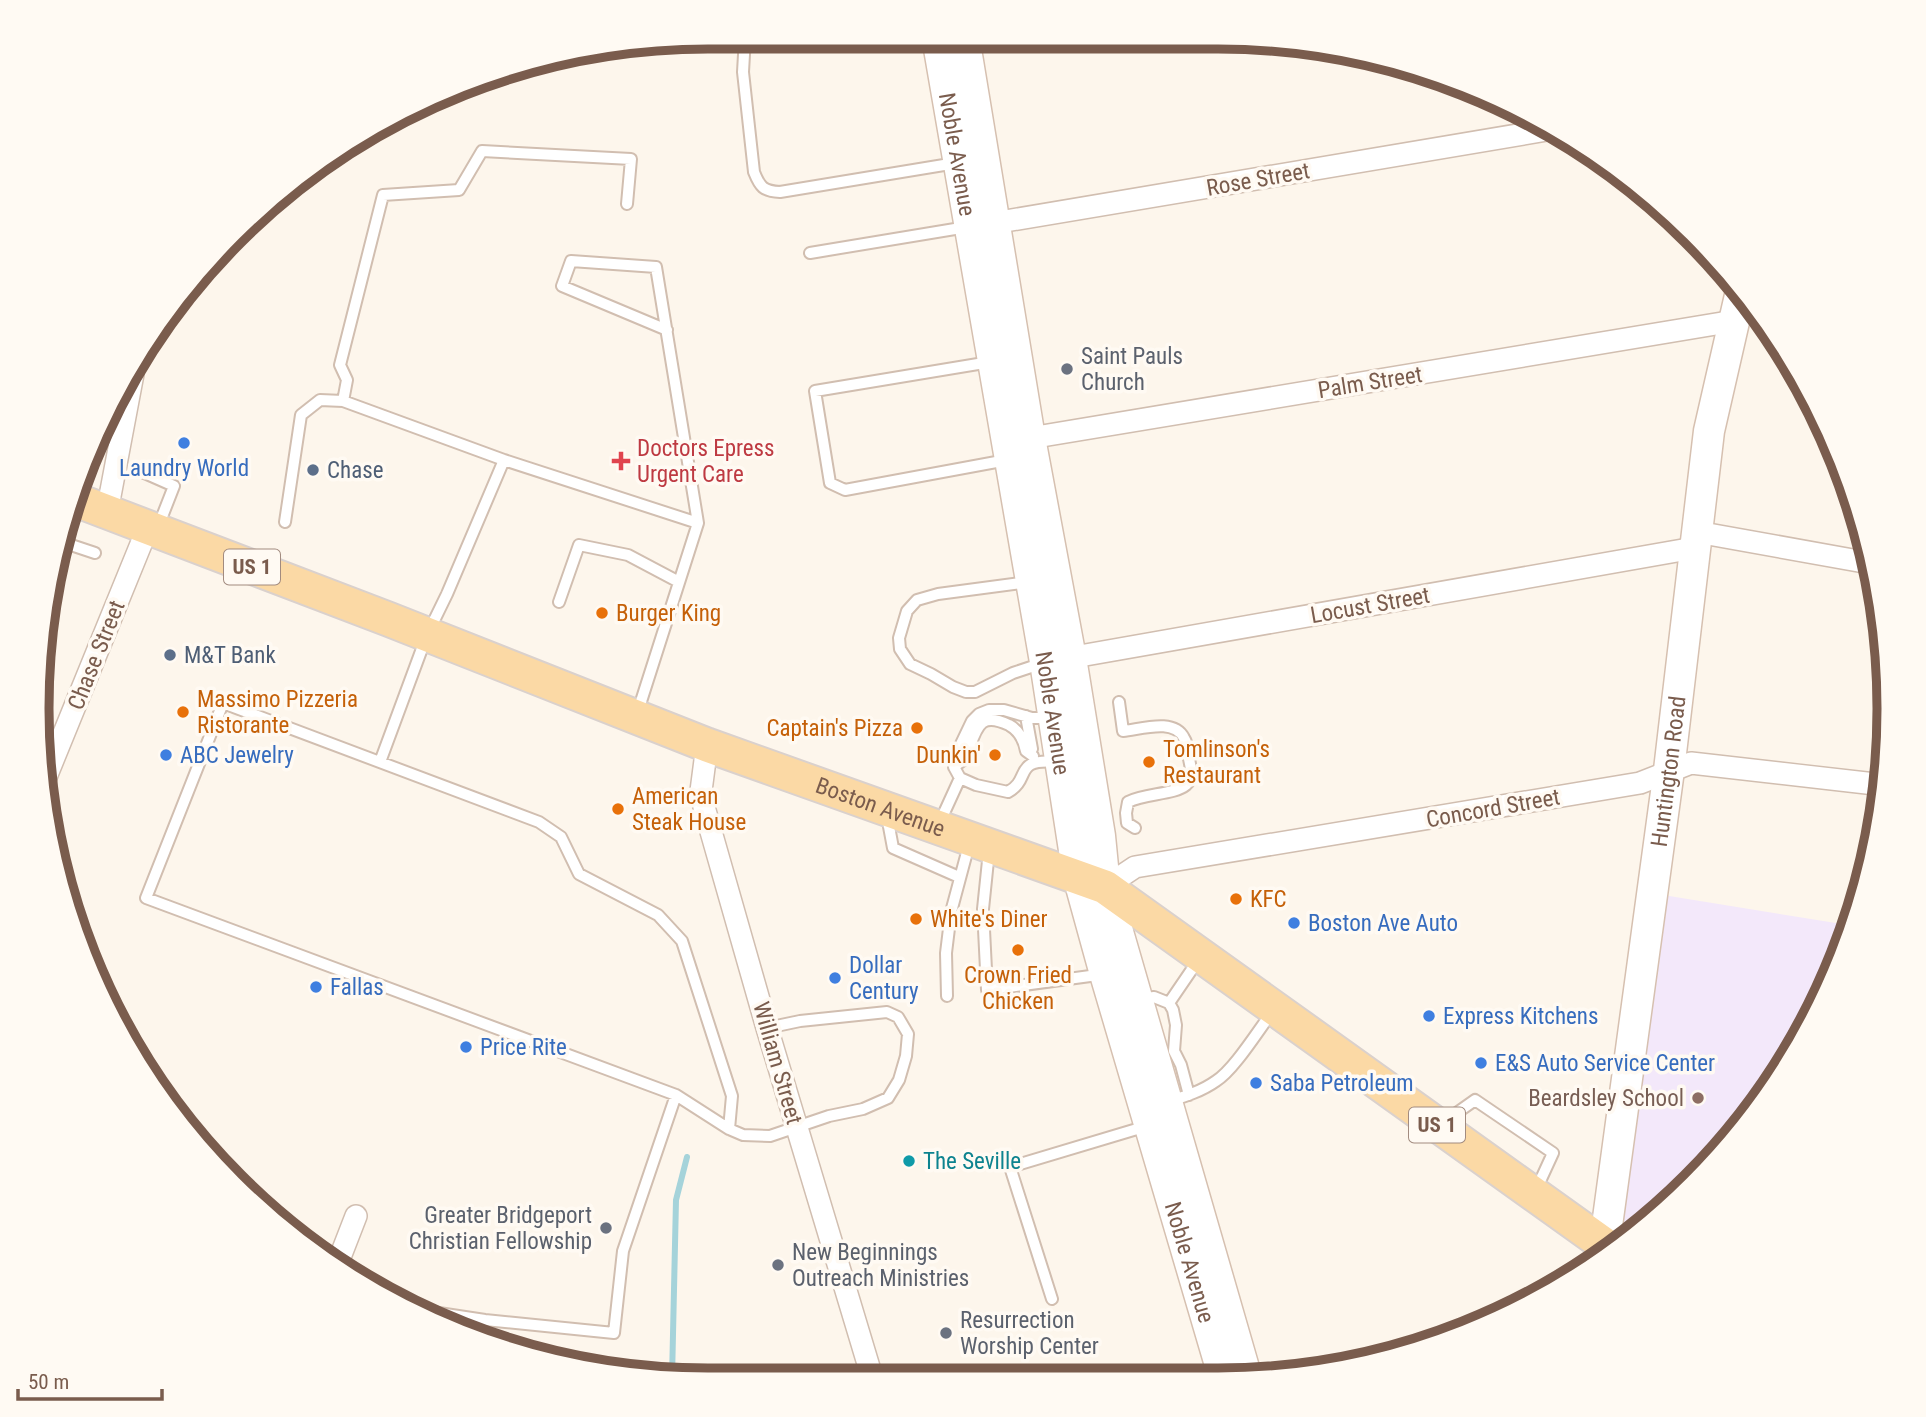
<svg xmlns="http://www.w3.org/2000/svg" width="1926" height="1417" font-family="'Roboto Condensed',sans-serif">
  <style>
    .education { fill: #f3e8fa }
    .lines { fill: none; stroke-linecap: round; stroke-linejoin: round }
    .stream { stroke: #a5d3da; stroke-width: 6 }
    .service-casing { stroke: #d1beb0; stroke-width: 14 }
    .minor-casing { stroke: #d1beb0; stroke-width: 24 }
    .secondary-casing { stroke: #d6c0b0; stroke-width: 33 }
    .primary-casing { stroke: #dad1cd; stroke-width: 37 }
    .service { stroke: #fff; stroke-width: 10 }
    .minor { stroke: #fff; stroke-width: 21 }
    .secondary { stroke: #fff; stroke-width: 30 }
    .primary { stroke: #fbd9a5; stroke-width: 33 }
    .worship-dot { fill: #6b7280; stroke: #fffaf3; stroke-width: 2.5 }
    .shop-dot { fill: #3f7fe0; stroke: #fffaf3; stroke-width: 2.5 }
    .health-dot { fill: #e0444e; stroke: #fffaf3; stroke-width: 2.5 }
    .service-dot { fill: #5c6f8a; stroke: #fffaf3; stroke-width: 2.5 }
    .food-dot { fill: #e8710a; stroke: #fffaf3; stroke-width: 2.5 }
    .education-dot { fill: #8d6e63; stroke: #fffaf3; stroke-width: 2.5 }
    .culture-dot { fill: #0f9aa8; stroke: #fffaf3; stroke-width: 2.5 }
    .labels { text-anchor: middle; stroke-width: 7; stroke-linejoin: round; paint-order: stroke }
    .shield { fill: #fffaf3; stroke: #a28b7f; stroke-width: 2 }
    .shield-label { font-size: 21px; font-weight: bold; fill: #7a5c4d }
    .street-label { font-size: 23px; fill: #7a5c4d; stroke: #fffaf3 }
    .worship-label { font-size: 23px; fill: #5b616d; stroke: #fffaf3; text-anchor: start }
    .health-label { font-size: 23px; fill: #be3a42; stroke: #fffaf3; text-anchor: start }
    .shop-label { font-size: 23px; fill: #366cbe; stroke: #fffaf3; text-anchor: start }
    .service-label { font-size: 23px; fill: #4e5e75; stroke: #fffaf3; text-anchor: start }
    .food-label { font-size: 23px; fill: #c56008; stroke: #fffaf3; text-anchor: start }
    .education-label { font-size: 23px; fill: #785e54; stroke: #fffaf3; text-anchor: end }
    .culture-label { font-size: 23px; fill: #0d838f; stroke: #fffaf3; text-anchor: start }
    .rim { fill: none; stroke: #7a5c4d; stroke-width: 9 }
  </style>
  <rect width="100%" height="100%" fill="#fdf6ec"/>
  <path class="education" d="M1663,895l179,29 -5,37 -38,84 -77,107 -89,83 -12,-10z"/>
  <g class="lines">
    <path class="stream" d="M672,1379l4,-179 11,-43"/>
    <g class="service-casing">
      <path id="service" d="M745,37l-2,35 11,100c6,15 9,19 26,20l176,-29
        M810,253l157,-26
        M990,362l-175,29 15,92 15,7 162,-30
        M343,401l4,-21 -7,-15 43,-170 76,-5 23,-39 149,8 -4,45
        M105,413l19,6
        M140,471l34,15 -16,41
        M285,522l16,-107 19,-15 23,1 161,59 194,63 -42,-256 -85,-6 -9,25 105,44
        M62,542l33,11
        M1028,582l-90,12 -21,6 -10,11 -8,27 1,11 10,15 21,10 22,13 13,5h9l38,-19 30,-10
        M559,602l20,-57 49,10 51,27
        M1119,702l4,29c19,-2 51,-13 61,7 4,6 4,14 5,21 2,10 5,19 -3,26 -12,10 -41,8 -58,17l-2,11 1,10 8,5
        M223,703l316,119 22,15 18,37 79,41 24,26 50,155 -3,33 -53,-34 -530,-197z
        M637,714l61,-191
        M1026,716l6,33
        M1051,718h-19l-28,-8h-15l-10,4 -7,7 -11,23 -7,23 6,11 16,7 32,7c24,-13 4,-34 49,-30
        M380,762l47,-127 20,-41 57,-134
        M954,767c3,-3 10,-7 13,-10 2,-3 2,-7 3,-11 8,-23 13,-33 39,-21 11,6 15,15 17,26l7,5
        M887,816l6,32 66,29
        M939,824l21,-46
        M989,851l-6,58 4,81 118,-16
        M1868,865v-27h6
        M947,996l-1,-43 5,-41 19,-71
        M1139,999l15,-2 15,6 4,7 3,15 -2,26 7,14 8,30
        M1169,1003l30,-44
        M1170,1101c16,-5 32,-10 46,-20 18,-11 43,-52 57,-70
        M1441,1124l34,-24 78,53 -17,37
        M729,1129l14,6 27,1 59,-20 34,-7 25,-11 11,-18 7,-24 2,-22 -10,-17 -11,-5 -87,9 -33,7
        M1052,1299l-42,-132 137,-41
        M419,1310l66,10 129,13 9,-82 53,-156"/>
    </g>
    <g class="minor-casing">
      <path id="minor" d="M982,225l565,-95
        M1018,440l716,-119
        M107,512l26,-138
        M1697,532l167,30 7,4
        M1057,660l637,-112
        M707,745l-6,46 3,16 63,221 105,349
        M44,782l104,-255
        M1105,887l30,-20 505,-84 51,-20 193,22
        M337,1265l19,-49"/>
    </g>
    <g class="secondary-casing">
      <g id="secondary">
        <path id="s1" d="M937,37l108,625 33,214 27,98 118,401"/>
        <path d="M964,37l66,401 41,220 29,178 5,51 141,488"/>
        <path id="s2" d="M1603,1255l66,-485 40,-339 32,-140"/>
      </g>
    </g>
    <g class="primary-casing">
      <g id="primary">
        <path id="s3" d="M76,500l312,119 319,126 398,142 507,363"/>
      </g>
    </g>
    <use href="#service" class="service"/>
    <use href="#minor" class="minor"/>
    <use href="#secondary" class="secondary"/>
    <use href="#primary" class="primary"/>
  </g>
  <g class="worship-dot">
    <circle cx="1067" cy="369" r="7"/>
    <circle cx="606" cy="1228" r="7"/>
    <circle cx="778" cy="1265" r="7"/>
    <circle cx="946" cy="1333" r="7"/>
  </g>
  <g class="shop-dot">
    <circle cx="184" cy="443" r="7"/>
    <circle cx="166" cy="755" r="7"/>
    <circle cx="1294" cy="923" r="7"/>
    <circle cx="835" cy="978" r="7"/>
    <circle cx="316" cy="987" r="7"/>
    <circle cx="1429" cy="1016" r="7"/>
    <circle cx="466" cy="1047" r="7"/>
    <circle cx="1481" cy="1063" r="7"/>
    <circle cx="1256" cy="1083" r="7"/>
  </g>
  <path class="health-dot" d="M617.5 450.5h7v7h7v7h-7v7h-7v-7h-7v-7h7z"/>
  <g class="service-dot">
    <circle cx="313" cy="470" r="7"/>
    <circle cx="170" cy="655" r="7"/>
  </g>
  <g class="food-dot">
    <circle cx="602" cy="613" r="7"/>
    <circle cx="183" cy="712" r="7"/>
    <circle cx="917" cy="728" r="7"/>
    <circle cx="995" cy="755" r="7"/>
    <circle cx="1149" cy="762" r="7"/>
    <circle cx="618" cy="809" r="7"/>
    <circle cx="1236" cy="899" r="7"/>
    <circle cx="916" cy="919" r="7"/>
    <circle cx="1018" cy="950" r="7"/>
  </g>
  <circle class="education-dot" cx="1698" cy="1098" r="7"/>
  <circle class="culture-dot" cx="909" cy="1161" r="7"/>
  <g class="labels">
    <g class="shield">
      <rect x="224" y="549.5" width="56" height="35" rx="5"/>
      <rect x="1409" y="1107.5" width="56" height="35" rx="5"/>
    </g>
    <g class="shield-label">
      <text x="252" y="574">US 1</text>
      <text x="1437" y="1132">US 1</text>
    </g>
    <g class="street-label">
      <text dy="8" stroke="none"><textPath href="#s1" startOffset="119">Noble Avenue</textPath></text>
      <text transform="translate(1258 179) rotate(-10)" y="8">Rose Street</text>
      <text transform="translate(1370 382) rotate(-9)" y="8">Palm Street</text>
      <text transform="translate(1370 605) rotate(-10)" y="8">Locust Street</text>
      <text transform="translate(96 655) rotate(-68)" y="8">Chase Street</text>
      <text dy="8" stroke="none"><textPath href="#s1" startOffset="686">Noble Avenue</textPath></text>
      <text dy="8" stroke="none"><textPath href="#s2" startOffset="488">Huntington Road</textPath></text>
      <text dy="8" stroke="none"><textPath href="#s3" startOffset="861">Boston Avenue</textPath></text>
      <text transform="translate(1493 808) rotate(-10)" y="8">Concord Street</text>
      <text transform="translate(778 1063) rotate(74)" y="8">William Street</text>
      <text dy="8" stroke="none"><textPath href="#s1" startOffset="1253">Noble Avenue</textPath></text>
    </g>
    <g class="worship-label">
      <text x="1081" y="364">Saint Pauls<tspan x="1081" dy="26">Church</tspan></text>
      <text x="592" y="1223" text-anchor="end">Greater Bridgeport<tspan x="592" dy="26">Christian Fellowship</tspan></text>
      <text x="792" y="1260">New Beginnings<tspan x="792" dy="26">Outreach Ministries</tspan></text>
      <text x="960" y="1328">Resurrection<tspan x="960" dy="26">Worship Center</tspan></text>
    </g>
    <g class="health-label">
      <text x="637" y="456">Doctors Epress<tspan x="637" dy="26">Urgent Care</tspan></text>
    </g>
    <g class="shop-label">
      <text x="184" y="476" text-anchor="middle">Laundry World</text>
      <text x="180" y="763">ABC Jewelry</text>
      <text x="1308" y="931">Boston Ave Auto</text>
      <text x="849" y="973">Dollar<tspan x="849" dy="26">Century</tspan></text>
      <text x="330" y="995">Fallas</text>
      <text x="1443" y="1024">Express Kitchens</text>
      <text x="480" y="1055">Price Rite</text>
      <text x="1495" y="1071">E&amp;S Auto Service Center</text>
      <text x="1270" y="1091">Saba Petroleum</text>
    </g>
    <g class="service-label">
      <text x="327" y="478">Chase</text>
      <text x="184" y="663">M&amp;T Bank</text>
    </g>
    <g class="food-label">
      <text x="616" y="621">Burger King</text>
      <text x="197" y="707">Massimo Pizzeria<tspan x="197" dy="26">Ristorante</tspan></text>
      <text x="903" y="736" text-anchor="end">Captain's Pizza</text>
      <text x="1163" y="757">Tomlinson's<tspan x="1163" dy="26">Restaurant</tspan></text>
      <text x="981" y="763" text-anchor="end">Dunkin'</text>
      <text x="632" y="804">American<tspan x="632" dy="26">Steak House</tspan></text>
      <text x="1250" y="907">KFC</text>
      <text x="930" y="927">White's Diner</text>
      <text x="1018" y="983" text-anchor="middle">Crown Fried<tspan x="1018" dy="26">Chicken</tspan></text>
    </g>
    <g class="education-label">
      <text x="1684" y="1106">Beardsley School</text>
    </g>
    <g class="culture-label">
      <text x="923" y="1169">The Seville</text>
    </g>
  </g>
  <path d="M0 0H1926V1417H0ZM708 49H1218A659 659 0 0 1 1877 708V709A659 659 0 0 1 1218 1368H708A659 659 0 0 1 49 709V708A659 659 0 0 1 708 49Z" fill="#fffaf3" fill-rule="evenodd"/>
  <path class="rim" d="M708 49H1218A659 659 0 0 1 1877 708V709A659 659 0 0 1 1218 1368H708A659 659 0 0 1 49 709V708A659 659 0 0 1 708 49Z"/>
  <path d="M18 1389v10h144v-10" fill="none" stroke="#7a5c4d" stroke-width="3.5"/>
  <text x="28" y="1389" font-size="21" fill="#7a5c4d" stroke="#fffaf3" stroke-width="5" paint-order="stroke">50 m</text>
</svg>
